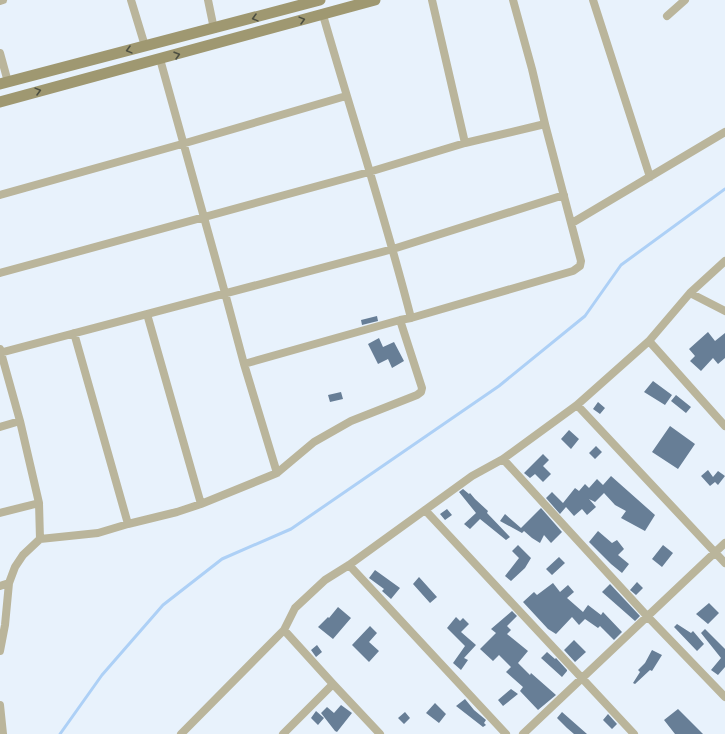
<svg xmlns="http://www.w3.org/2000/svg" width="725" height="734" font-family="Mulish,sans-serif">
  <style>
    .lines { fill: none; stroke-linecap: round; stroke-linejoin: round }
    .stream { stroke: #add0f6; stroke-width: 3 }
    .building { fill: #677e96 }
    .street { stroke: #bab59b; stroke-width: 8 }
    .secondary { stroke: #9f9871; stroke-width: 11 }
    .oneway { stroke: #4d4f42 }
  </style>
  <rect width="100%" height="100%" fill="#e8f2fc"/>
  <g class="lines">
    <path class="stream" d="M60,734l42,-59 61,-70 59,-46 69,-30 208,-143 86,-70 36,-51 104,-76"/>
  </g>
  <path class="building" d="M377,316l1,5 -16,4 -1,-5z
    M708,332l7,9 10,-8v25l-7,6 -5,-6 -12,13 -11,-10 5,-5 -6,-7z
    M379,338l4,9 11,-5 10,19 -12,7 -4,-9 -10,5 -10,-20z
    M653,381l19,14 -7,10 -21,-13z
    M341,392l2,7 -13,3 -2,-7z
    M676,395l15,12 -5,6 -15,-12z
    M598,402l7,6 -5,6 -7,-5z
    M670,426l25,18 -17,25 -26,-17z
    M569,430l10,9 -8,10 -10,-10z
    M596,446l6,6 -7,7 -6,-6z
    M543,454l6,6 -6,6 8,8 -8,8 -8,-8 -5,4 -6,-5z
    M708,470l5,7 5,-6 7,5 -7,9 -3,-3 -5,4 -9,-10z
    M611,476l44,39 -10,16 -24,-13 5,-7 -11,-6 -11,-12 -9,9 -6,-3 7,8 -9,8 -5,-6 -8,7 -8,-9 -6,7 -14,-16 6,-6 11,11 12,-15 4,3 6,-7 4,4 8,-9 6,6z
    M463,489l6,5 1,-1 5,6 13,12 -1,2 23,24 -4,3 -26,-21 -10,10 -6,-5 12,-11 -17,-21z
    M541,508l21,24 -11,11 -7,-8 -4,8 -8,-5 -8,-7 -2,2 -22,-12 5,-7 16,14z
    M447,509l5,6 -7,5 -5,-6z
    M598,531l14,12 5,-3 7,9 -6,6 11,9 -7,9 -11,-9 -22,-22z
    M518,545l13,13 -6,10 -14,13 -6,-5 14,-18 -7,-7z
    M663,545l10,8 -11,14 -10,-8z
    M559,557l6,6 -13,12 -6,-6z
    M375,570l25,18 -9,11 -9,-8 2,-2 -15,-11z
    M419,577l18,20 -7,6 -17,-19z
    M637,582l6,6 -7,7 -6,-5z
    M553,583l7,9 8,-7 6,7 -7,6 16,14 5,-7 13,10 2,-3 19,20 -8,8 -14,-14 -2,2 -13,-9 -6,6 -7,-8 -16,17 -8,-5 -25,-27 11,-10 3,3z
    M610,584l30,32 -5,5 -33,-29z
    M709,603l10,10 -11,11 -12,-10z
    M338,607l13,11 -18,21 -15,-12 10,-10 1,1z
    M512,611l5,5 -10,10 4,4 -4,4 21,17 -10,12 12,12 1,-2 25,22 -18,15 -18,-19 3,-4 -17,-15 5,-5 -12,-12 -6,6 -13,-12 16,-16 -5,-4z
    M456,617l4,4 3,-3 6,6 -8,8 15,13 -12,13 4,2 -7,10 -8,-7 12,-17 -18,-18z
    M677,624l14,9 2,-2 11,13 -7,7 -23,-24z
    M370,626l7,7 -8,9 10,9 -10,11 -17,-17z
    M705,629l20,20v18l-7,8 -7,-5 10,-12 -20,-25z
    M574,640l12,12 -11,10 -11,-12z
    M317,645l5,7 -6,5 -5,-7z
    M652,650l10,5 -10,16 -2,-1 -15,14 -2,-1 7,-11 -2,-2 7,-7z
    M547,652l8,7 1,-1 11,12v1l-5,6 -21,-19z
    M511,689l7,5 -15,12 -5,-6z
    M465,699l9,11 12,10 -2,3 2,2 -3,2 -27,-21z
    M435,703l11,11 -7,9 -13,-10z
    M341,705l11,8 -15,19 -2,-1 -14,-18 6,-6 7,6z
    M678,709l25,25h-28l-11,-14z
    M316,711l8,7 -6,7 -7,-7z
    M405,712l5,6 -6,6 -6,-6z
    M562,712l25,22h-13l-7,-6 -10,-10z
    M608,714l9,10 -5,5 -9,-9z"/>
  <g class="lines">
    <path class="street" d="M131,0l14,46
      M208,0l6,29
      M432,0l33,143 80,-19
      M593,0l57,177
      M0,1l3,-1
      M323,15c29,101 62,201 88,303
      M667,16l18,-16
      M0,53l8,29
      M160,59l65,234 19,71 33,109
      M0,195l182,-51 164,-48
      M572,223l153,-91
      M0,273l369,-101 96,-29
      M690,293l35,-32
      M147,314l54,190
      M74,333l54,191
      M649,341l76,85
      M0,349l20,72 19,82 1,36 -17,16 -8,12 -6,16 -4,42 -5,26
      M0,353l393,-104 171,-54
      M244,364l156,-44 11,-2 162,-47 7,-5 1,-5 -36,-137 -13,-55 -19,-69
      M577,405l148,158
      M0,427l20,-6
      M503,459l144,157 78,81
      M425,510l209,224
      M0,513l39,-10
      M40,539l58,-6 30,-9 49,-12 24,-8 76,-31 37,-31 37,-21 66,-26 4,-3 1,-4 -22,-68
      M349,565l157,169
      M0,586l9,-3
      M284,630l49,54 47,50
      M0,705l3,29
      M181,734l103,-104 11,-22 30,-28 24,-15 123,-89 31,-17 74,-54 72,-64 41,-48 35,18
      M283,734l50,-50
      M523,734l202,-191"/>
    <path class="secondary" d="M0,84l320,-84
      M0,102l375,-102"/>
  </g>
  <defs><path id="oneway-chevron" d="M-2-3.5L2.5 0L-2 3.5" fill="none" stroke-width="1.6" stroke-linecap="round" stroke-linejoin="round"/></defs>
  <g class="oneway">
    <use href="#oneway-chevron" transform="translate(255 18) rotate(165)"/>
    <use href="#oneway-chevron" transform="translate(302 20) rotate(-15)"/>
    <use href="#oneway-chevron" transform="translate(129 50) rotate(165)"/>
    <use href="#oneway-chevron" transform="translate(177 55) rotate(-16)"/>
    <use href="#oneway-chevron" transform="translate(38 91) rotate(-15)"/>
  </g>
</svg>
